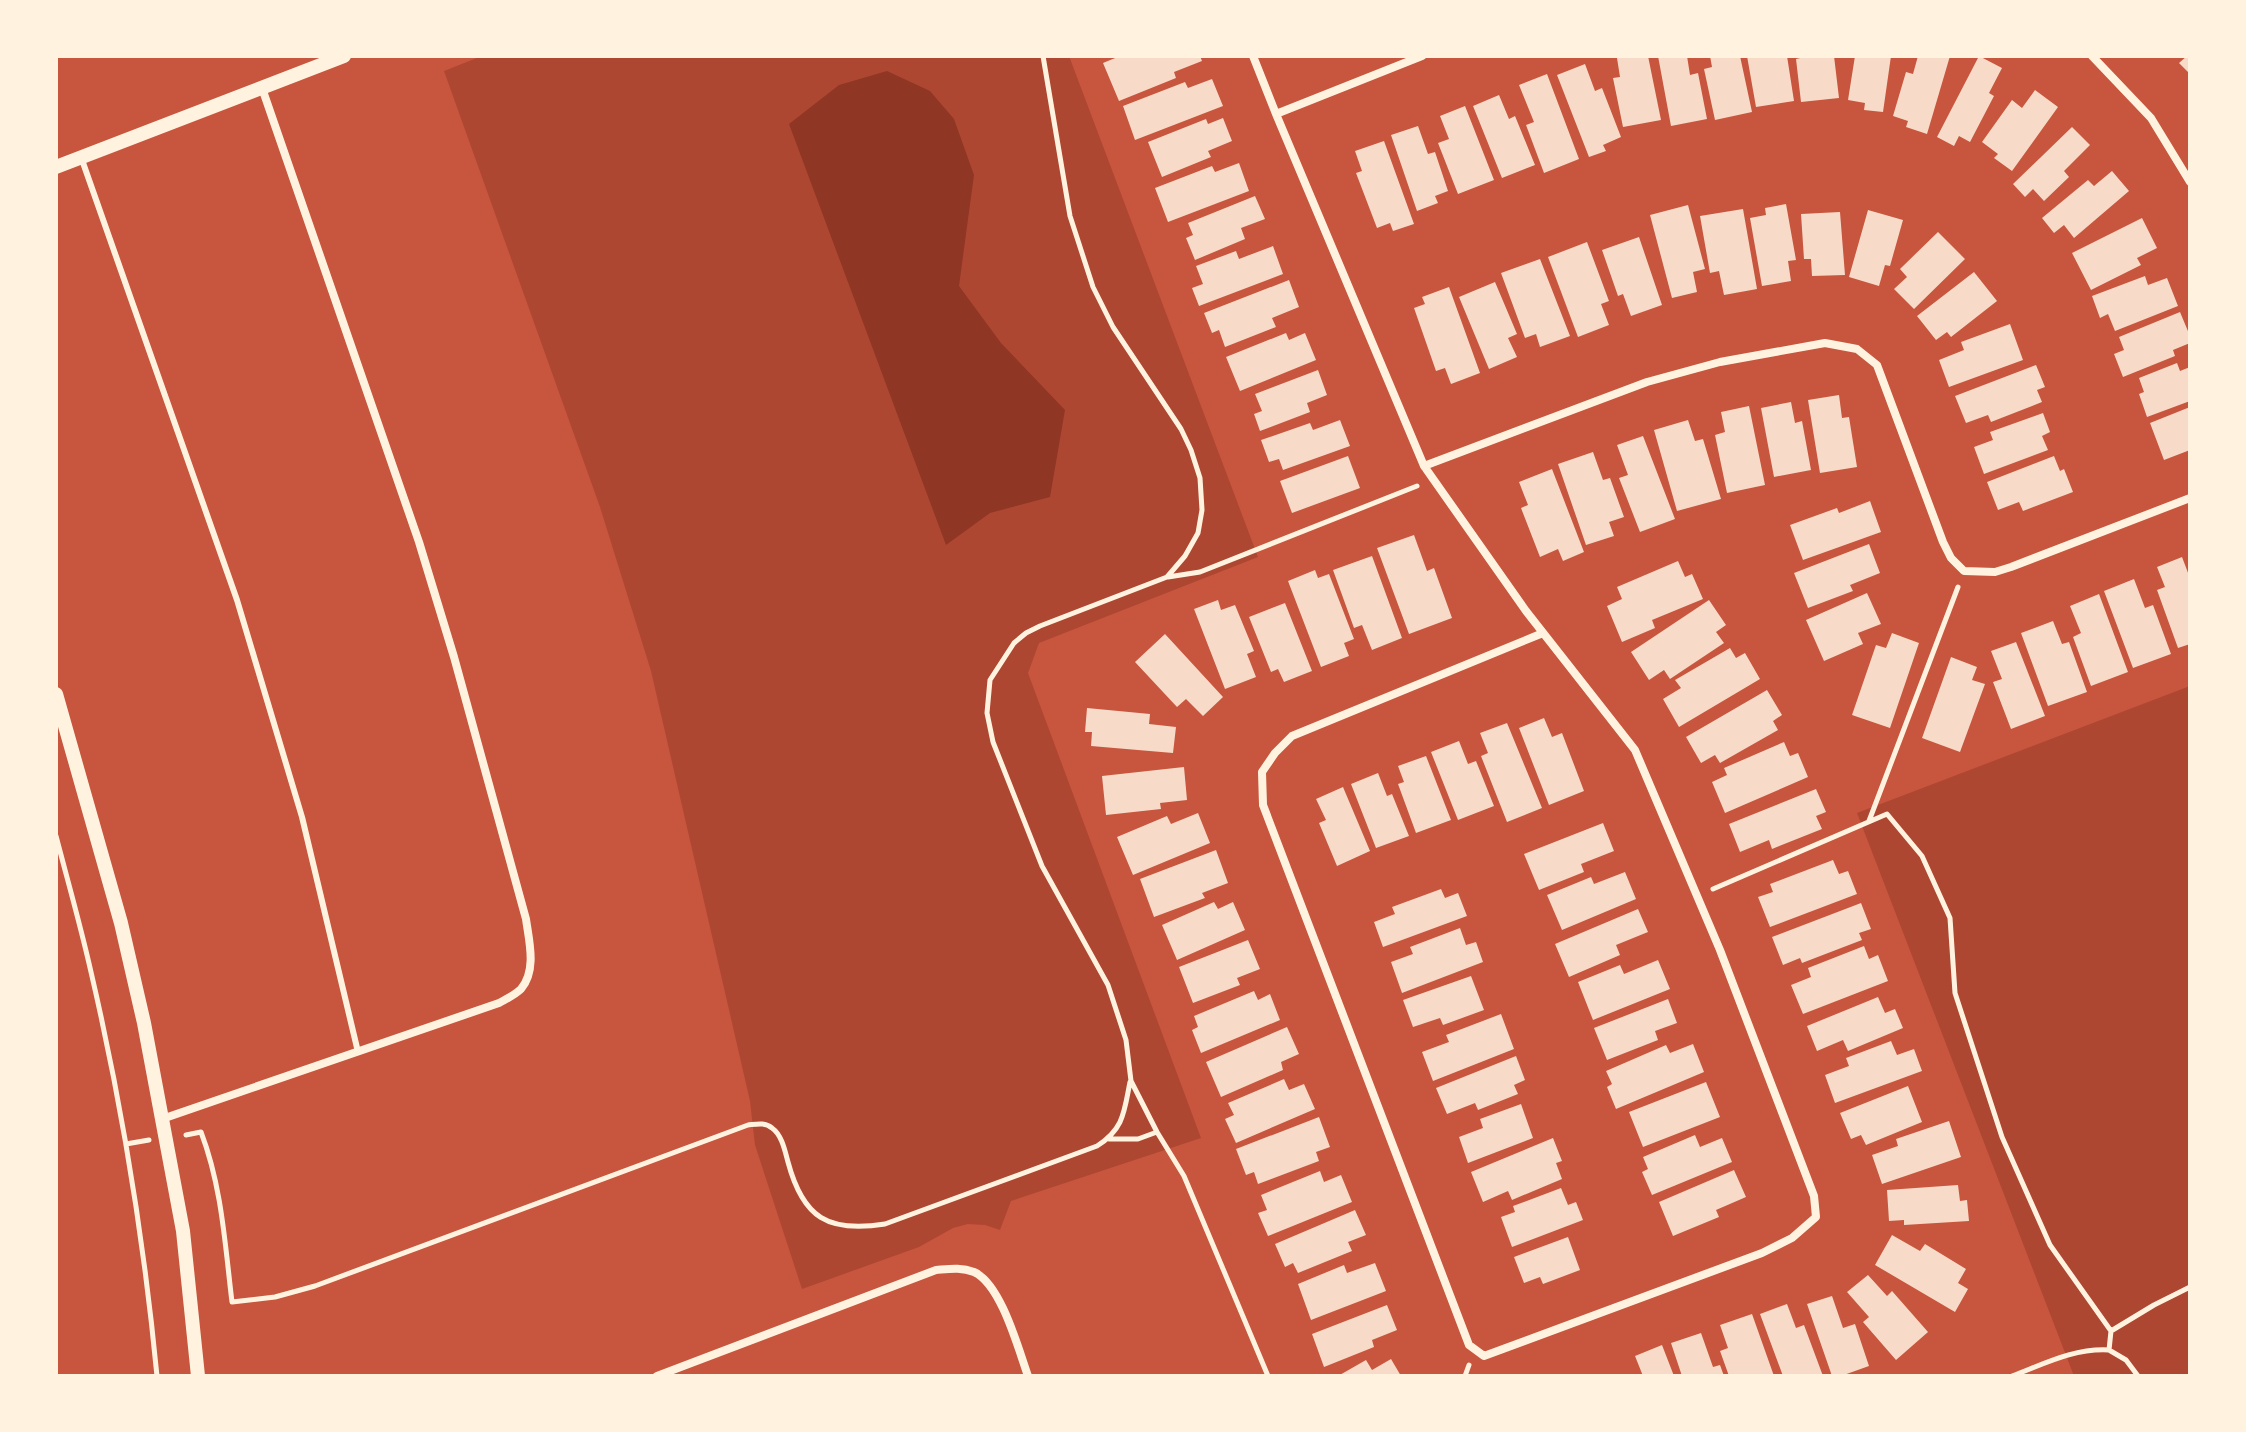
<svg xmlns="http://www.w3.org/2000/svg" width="2246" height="1432" font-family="Overpass,sans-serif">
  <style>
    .green { fill: #ae4732 }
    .water { fill: #8f3625 }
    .building { fill: #f7dbc8 }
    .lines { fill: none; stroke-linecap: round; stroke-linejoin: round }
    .path { stroke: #fff3e0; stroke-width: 5 }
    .service { stroke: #fff3e0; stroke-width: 6 }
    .minor { stroke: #fff3e0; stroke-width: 8 }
    .tertiary { stroke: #fff3e0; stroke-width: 14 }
  </style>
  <rect width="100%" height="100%" fill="#c8553d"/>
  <path class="green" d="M482,56h587l189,501 -219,86 -11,30 173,465 -190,63 -11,29 -15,-5 -17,-1 -15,4 -34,19 -117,42 -47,-144 -5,-44 -99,-430 -51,-164 -156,-436z
    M2190,686v690h-116l-217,-563z"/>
  <path class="water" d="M887,71l43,20 24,28 20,56 -15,111 42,57 64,67 -15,87 -60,16 -44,32 -157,-421 50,-39z"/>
  <path class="building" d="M1120,56h80l2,5 -28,11 2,6 -57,23 -16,-38z
    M1627,56h21l13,64 -38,7 -10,-49 7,-1 -3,-19z
    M1658,56h29l3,19 8,-2 9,46 -36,7z
    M1710,56h30l12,56 -37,8 -11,-51 8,-2z
    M1747,56h40l7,45 -38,6z
    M1809,56h25l5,42 -38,4 -5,-43z
    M1855,56h36l-8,56 -19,-2 1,-7 -17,-3z
    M1918,56h32l-23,78 -21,-7 2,-6 -15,-5 13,-44 7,2z
    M1979,56l23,12 -13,25 5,3 -24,46 -11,-6 -5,10 -17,-9z
    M2187,56h3v18l-11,-11z
    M1585,64l10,27 7,-3 19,49 -18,8 3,6 -17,6 -32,-82z
    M1547,74l32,85 -35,14 -18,-48 8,-3 -15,-37z
    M1212,79l11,27 -88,34 -12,-34 62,-24 3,6z
    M2035,90l23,17 -46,64 -18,-13 4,-4 -16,-12 30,-42 10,8z
    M1499,95l10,24 6,-3 20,49 -33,13 -29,-72z
    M1465,106l29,74 -36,14 -20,-51 11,-4 -9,-23z
    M1223,118l9,23 -24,10 3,6 -49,20 -14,-35 58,-23 2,5z
    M1418,126l10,28 7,-2 13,39 -13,5 3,7 -21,8 -26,-76z
    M2072,127l18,18 -26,26 5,6 -25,24 -11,-12 -8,8 -12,-13z
    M1384,141l30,83 -21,7 -3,-8 -13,5 -21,-55 6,-2 -7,-20z
    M1239,163l10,28 -81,31 -13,-34 57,-22 3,6z
    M2112,171l17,20 -55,47 -10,-13 -10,8 -12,-15 46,-38 6,6z
    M1255,196l10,23 -24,9 4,11 -50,21 -9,-22 7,-3 -5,-12z
    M1786,204l10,56 -8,1 3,20 -29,5 -12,-68 16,-3 -1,-7z
    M1688,205l17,64 -12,3 4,20 -25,6 -22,-83z
    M1743,209l14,80 -33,6 -5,-24 -9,2 -10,-57z
    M1868,210l35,10 -13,46 -5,-1 -6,21 -30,-9z
    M1840,212l5,63 -33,1 -1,-17h-7l-3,-45z
    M2142,218l15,30 -20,10 4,7 -50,25 -19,-37z
    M1938,232l27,27 -51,50 -20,-20 13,-12 -7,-8z
    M1639,237l23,68 -31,11 -8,-22 -5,2 -16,-46z
    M1587,242l22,59 -8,3 8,21 -31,12 -30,-80z
    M1273,246l10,28 -84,32 -7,-18 11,-4 -7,-18 40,-15 3,8z
    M1540,259l30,77 -30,11 -4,-13 -11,4 -24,-65z
    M1974,272l23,29 -46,36 -4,-5 -11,8 -19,-24z
    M2145,276l3,9 19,-7 11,28 -63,25 -7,-17 -8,4 -8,-22z
    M1289,280l10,27 -27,11 4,9 -51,20 -6,-17 -7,3 -8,-20z
    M1495,282l22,52 -9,4 9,19 -28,12 -30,-72z
    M1449,287l31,86 -29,11 -6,-16 -9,3 -22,-63 11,-4 -3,-7z
    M2180,312l10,24v7l-17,7 2,6 -52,21 -9,-23 10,-4 -5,-13z
    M2010,324l13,36 -74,27 -10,-27 25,-10 -3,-8z
    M1286,333l3,7 16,-7 11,27 -76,31 -14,-34z
    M2177,363l3,8 10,-4v34l-43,16 -8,-23 5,-2 -5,-14z
    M2036,365l9,22 -8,3 5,12 -51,20 -3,-7 -22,8 -11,-27z
    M1318,370l9,25 -20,8 3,9 -50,19 -6,-17 8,-3 -7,-17z
    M1839,395l3,23 7,-1 8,50 -37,6 -12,-73z
    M1791,402l4,21 7,-2 9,49 -37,7 -13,-69z
    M1749,406l16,79 -38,8 -12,-58 10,-3 -4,-20z
    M2190,407v43l-26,10 -14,-37z
    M2043,413l7,19 -8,4 6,14 -64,24 -10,-27 19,-7 -3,-8z
    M1340,420l10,26 -67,24 -4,-11 -10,3 -8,-22 49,-17 3,7z
    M1688,420l7,21 8,-2 18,60 -44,12 -23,-81z
    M1643,436l32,83 -35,13 -21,-54 9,-3 -11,-30z
    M1593,452l10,28 7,-2 14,39 -15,5 5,14 -28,9 -28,-81z
    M1348,456l12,32 -68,25 -12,-32z
    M2054,456l6,15 4,-2 9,23 -50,19 -4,-9 -21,8 -11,-28z
    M1552,469l32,83 -21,9 -5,-12 -18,8 -19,-49 7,-3 -9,-23z
    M1870,501l11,31 -78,28 -13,-35 47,-17 2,5z
    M1414,535l13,36 7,-3 18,50 -43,16 -32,-86z
    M1869,544l11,29 -30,12 3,6 -45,17 -14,-35z
    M1372,556l30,82 -30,12 -10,-25 -8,3 -21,-58z
    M2182,557l8,21v66l-12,4 -21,-58 8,-3 -8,-20z
    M1678,561l7,16 7,-3 11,25 -51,21 3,8 -33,14 -15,-36 15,-7 -5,-12z
    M1315,570l3,8 11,-4 25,65 -10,4 5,13 -28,11 -33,-86z
    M2134,579l11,29 8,-3 18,49 -38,14 -29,-77z
    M1867,593l14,31 -23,9 5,11 -39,17 -18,-41z
    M2099,594l29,78 -37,14 -18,-49 8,-4 -11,-27z
    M1218,600l3,10 14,-5 19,46 -7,3 9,23 -31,12 -31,-80z
    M1709,600l17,25 -10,7 8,11 -54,36 -6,-9 -15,10 -18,-28z
    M1285,603l27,68 -28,11 -6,-13 -7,3 -22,-55z
    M2053,621l9,23 7,-2 18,50 -39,14 -27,-73z
    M1892,633l27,10 -29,85 -38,-13 24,-70 10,3z
    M1165,634l58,63 -20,19 -17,-17 -9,8 -42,-45z
    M2016,642l29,74 -34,13 -18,-47 9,-3 -11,-28z
    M1730,648l6,10 9,-5 15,26 -81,48 -16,-28 18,-11 -6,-8z
    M1951,657l26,10 -5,13 13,4 -25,68 -38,-14z
    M1767,690l15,25 -9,6 5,9 -58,33 -5,-8 -14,8 -15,-26z
    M1087,708l63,6 -1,10 27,3 -3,26 -82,-7 1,-14h-7z
    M1544,718l8,19 10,-4 22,58 -35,14 -30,-77z
    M1507,723l35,85 -35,14 -26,-66 7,-3 -8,-20z
    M1459,741l9,23 8,-3 18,45 -36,14 -27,-68z
    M1784,742l6,14 8,-3 10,24 -83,36 -13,-31 15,-7 -3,-7z
    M1426,756l25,64 -35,13 -18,-49 6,-2 -6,-16z
    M1184,767l3,33 -27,3 1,6 -55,6 -4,-39z
    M1378,773l9,23 5,-2 17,42 -33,12 -25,-64z
    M1343,787l27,64 -33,15 -18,-43 7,-3 -10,-21z
    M1816,789l10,23 -10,4 6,13 -50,20 -3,-9 -29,12 -11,-28z
    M1198,813l12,30 -77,32 -16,-38 50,-21 4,8z
    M1603,823l11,28 -33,13 3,8 -45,18 -15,-36z
    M1216,850l12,33 -26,10 3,5 -51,19 -14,-38z
    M1833,860l6,14 9,-3 9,23 -87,33 -12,-30 15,-5 -3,-8z
    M1625,872l11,27 -74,31 -15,-35 44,-18 3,7z
    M1441,889l4,9 13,-5 9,23 -84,31 -9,-25 21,-8 -3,-7z
    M1214,902l4,7 15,-7 12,28 -68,30 -15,-35z
    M1861,903l10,26 -12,4 3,7 -60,23 -2,-5 -17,7 -11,-28z
    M1638,909l10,23 -32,13 4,10 -51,22 -14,-33z
    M1460,928l6,17 10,-3 7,20 -81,31 -11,-31 22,-8 -3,-7z
    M1248,940l12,29 -23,9 3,7 -47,18 -14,-36z
    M1864,946l5,13 9,-4 10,26 -85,33 -12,-29 20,-8 -3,-9z
    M1658,960l12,29 -77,31 -15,-38 42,-17 4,9z
    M1471,976l13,34 -41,15 -3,-7 -27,9 -10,-27z
    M1254,991l4,9 12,-6 10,26 -79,33 -9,-23 6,-3 -4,-11z
    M1878,997l7,16 10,-4 8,19 -55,23 -5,-11 -26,11 -10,-25z
    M1668,999l9,24 -22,8 3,9 -51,20 -13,-32z
    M1501,1014l13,35 -81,32 -11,-29 27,-10 -3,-7z
    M1287,1027l12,27 -18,8 2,8 -62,27 -15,-35z
    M1891,1041l6,14 17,-6 8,22 -87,32 -10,-28 24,-9 -3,-8z
    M1693,1044l11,28 -88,37 -9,-22 5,-3 -6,-13 60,-26 4,8z
    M1516,1056l9,24 -11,5 4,9 -40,16 -3,-7 -28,11 -11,-26z
    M1284,1079l5,11 15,-6 11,25 -79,34 -11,-24 9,-4 -6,-12z
    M1706,1082l14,35 -77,30 -14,-35z
    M1908,1086l14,36 -56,23 -5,-10 -10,4 -11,-26z
    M1521,1104l12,34 -65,25 -9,-26 24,-9 -3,-9z
    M1319,1117l11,30 -14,5 3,9 -61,23 -4,-12 -8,3 -10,-26z
    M1949,1121l12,36 -79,27 -10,-29 26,-9 -2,-7z
    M1695,1135l5,12 22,-9 10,24 -80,33 -10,-23 6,-3 -5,-12z
    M1553,1138l9,23 -6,2 6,16 -50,21 -4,-9 -25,11 -12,-30z
    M1734,1170l12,27 -30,13 3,7 -46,19 -14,-34z
    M1320,1171l4,11 17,-7 11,27 -84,34 -10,-23 9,-3 -6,-15z
    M1958,1185l2,16 7,-1 2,21 -65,4v-5l-15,1 -2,-31z
    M1561,1188l7,17 8,-3 7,18 -71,27 -11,-30 14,-5 -2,-6z
    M1355,1210l11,25 -18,7 4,9 -54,22 -5,-10 -8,4 -10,-23z
    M1892,1235l28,16 5,-7 41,25 -8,14 10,6 -13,23 -80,-47z
    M1568,1237l12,33 -37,14 -3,-7 -16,6 -10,-26z
    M1375,1263l11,28 -75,29 -13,-36 46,-19 3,8z
    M1868,1275l19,21 5,-5 36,41 -32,28 -33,-38 6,-5 -22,-25z
    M1832,1296l11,32 12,-4 14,42 -28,10h-9l-25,-72z
    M1787,1304l9,24 8,-3 19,51h-40l-23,-62z
    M1387,1305l10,25 -25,10 2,7 -50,20 -12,-33z
    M1752,1314l22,62h-45l-9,-25 8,-3 -8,-23z
    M1701,1333l12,34 7,-2 4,11h-42l-11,-33z
    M1662,1345l12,31h-31l-8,-20z
    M1391,1359l10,17h-63l28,-16 6,10z"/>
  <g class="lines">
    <path class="path" d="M1043,56l27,160 23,71 20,40 68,102 10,21 9,28 2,32 -4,23 -13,23 -18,21 -127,49 -14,7 -12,10 -24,37 -3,33 6,29 49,124 66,119 18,55 5,41 26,51 27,44 84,200
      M1168,577l32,-5 217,-86
      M1869,821l89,-234
      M56,836c12,46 25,91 35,136 31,133 53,269 66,404
      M1713,889l174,-75 35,42 28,62 5,75 47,144 48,108 61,86 -2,19 17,10 12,16
      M186,1135l15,-3c21,55 24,113 31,170l43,-5 40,-11 433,-161c9,-1 17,-3 24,3 10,7 13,23 16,34 15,56 40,71 97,62l212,-78c27,-17 27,-34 33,-64
      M1109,1139h29l19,-7
      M126,1144l23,-4
      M2111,1331l43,-26 36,-18
      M1465,1376l4,-11
      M2012,1376c32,-12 62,-28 97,-26"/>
    <path class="service" d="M81,157l156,443 65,217 56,235"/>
    <path class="minor" d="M1253,56l23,58 148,352 102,145 109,139 85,200 94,246 2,21 -24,21 -30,15 -278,103 -15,-11 -206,-540 -1,-33 13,-19 17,-17 251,-103
      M2092,56l59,62 39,64
      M1276,114l146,-58
      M1424,466l223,-84 73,-20 105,-19 32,6 20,16 66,177 8,16 13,13 31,1 16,-5 179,-69
      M162,1119l337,-116c7,-4 16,-8 22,-14 16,-19 8,-48 5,-70l-72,-262 -35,-115 -157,-454
      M657,1376l279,-106c13,-1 25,-3 38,2 27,12 44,76 54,104"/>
    <path class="tertiary" d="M56,167l288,-111
      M56,694l65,229 23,100 39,208 15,145"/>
  </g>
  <rect width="2246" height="1432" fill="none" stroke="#fff3e0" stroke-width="116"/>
</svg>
